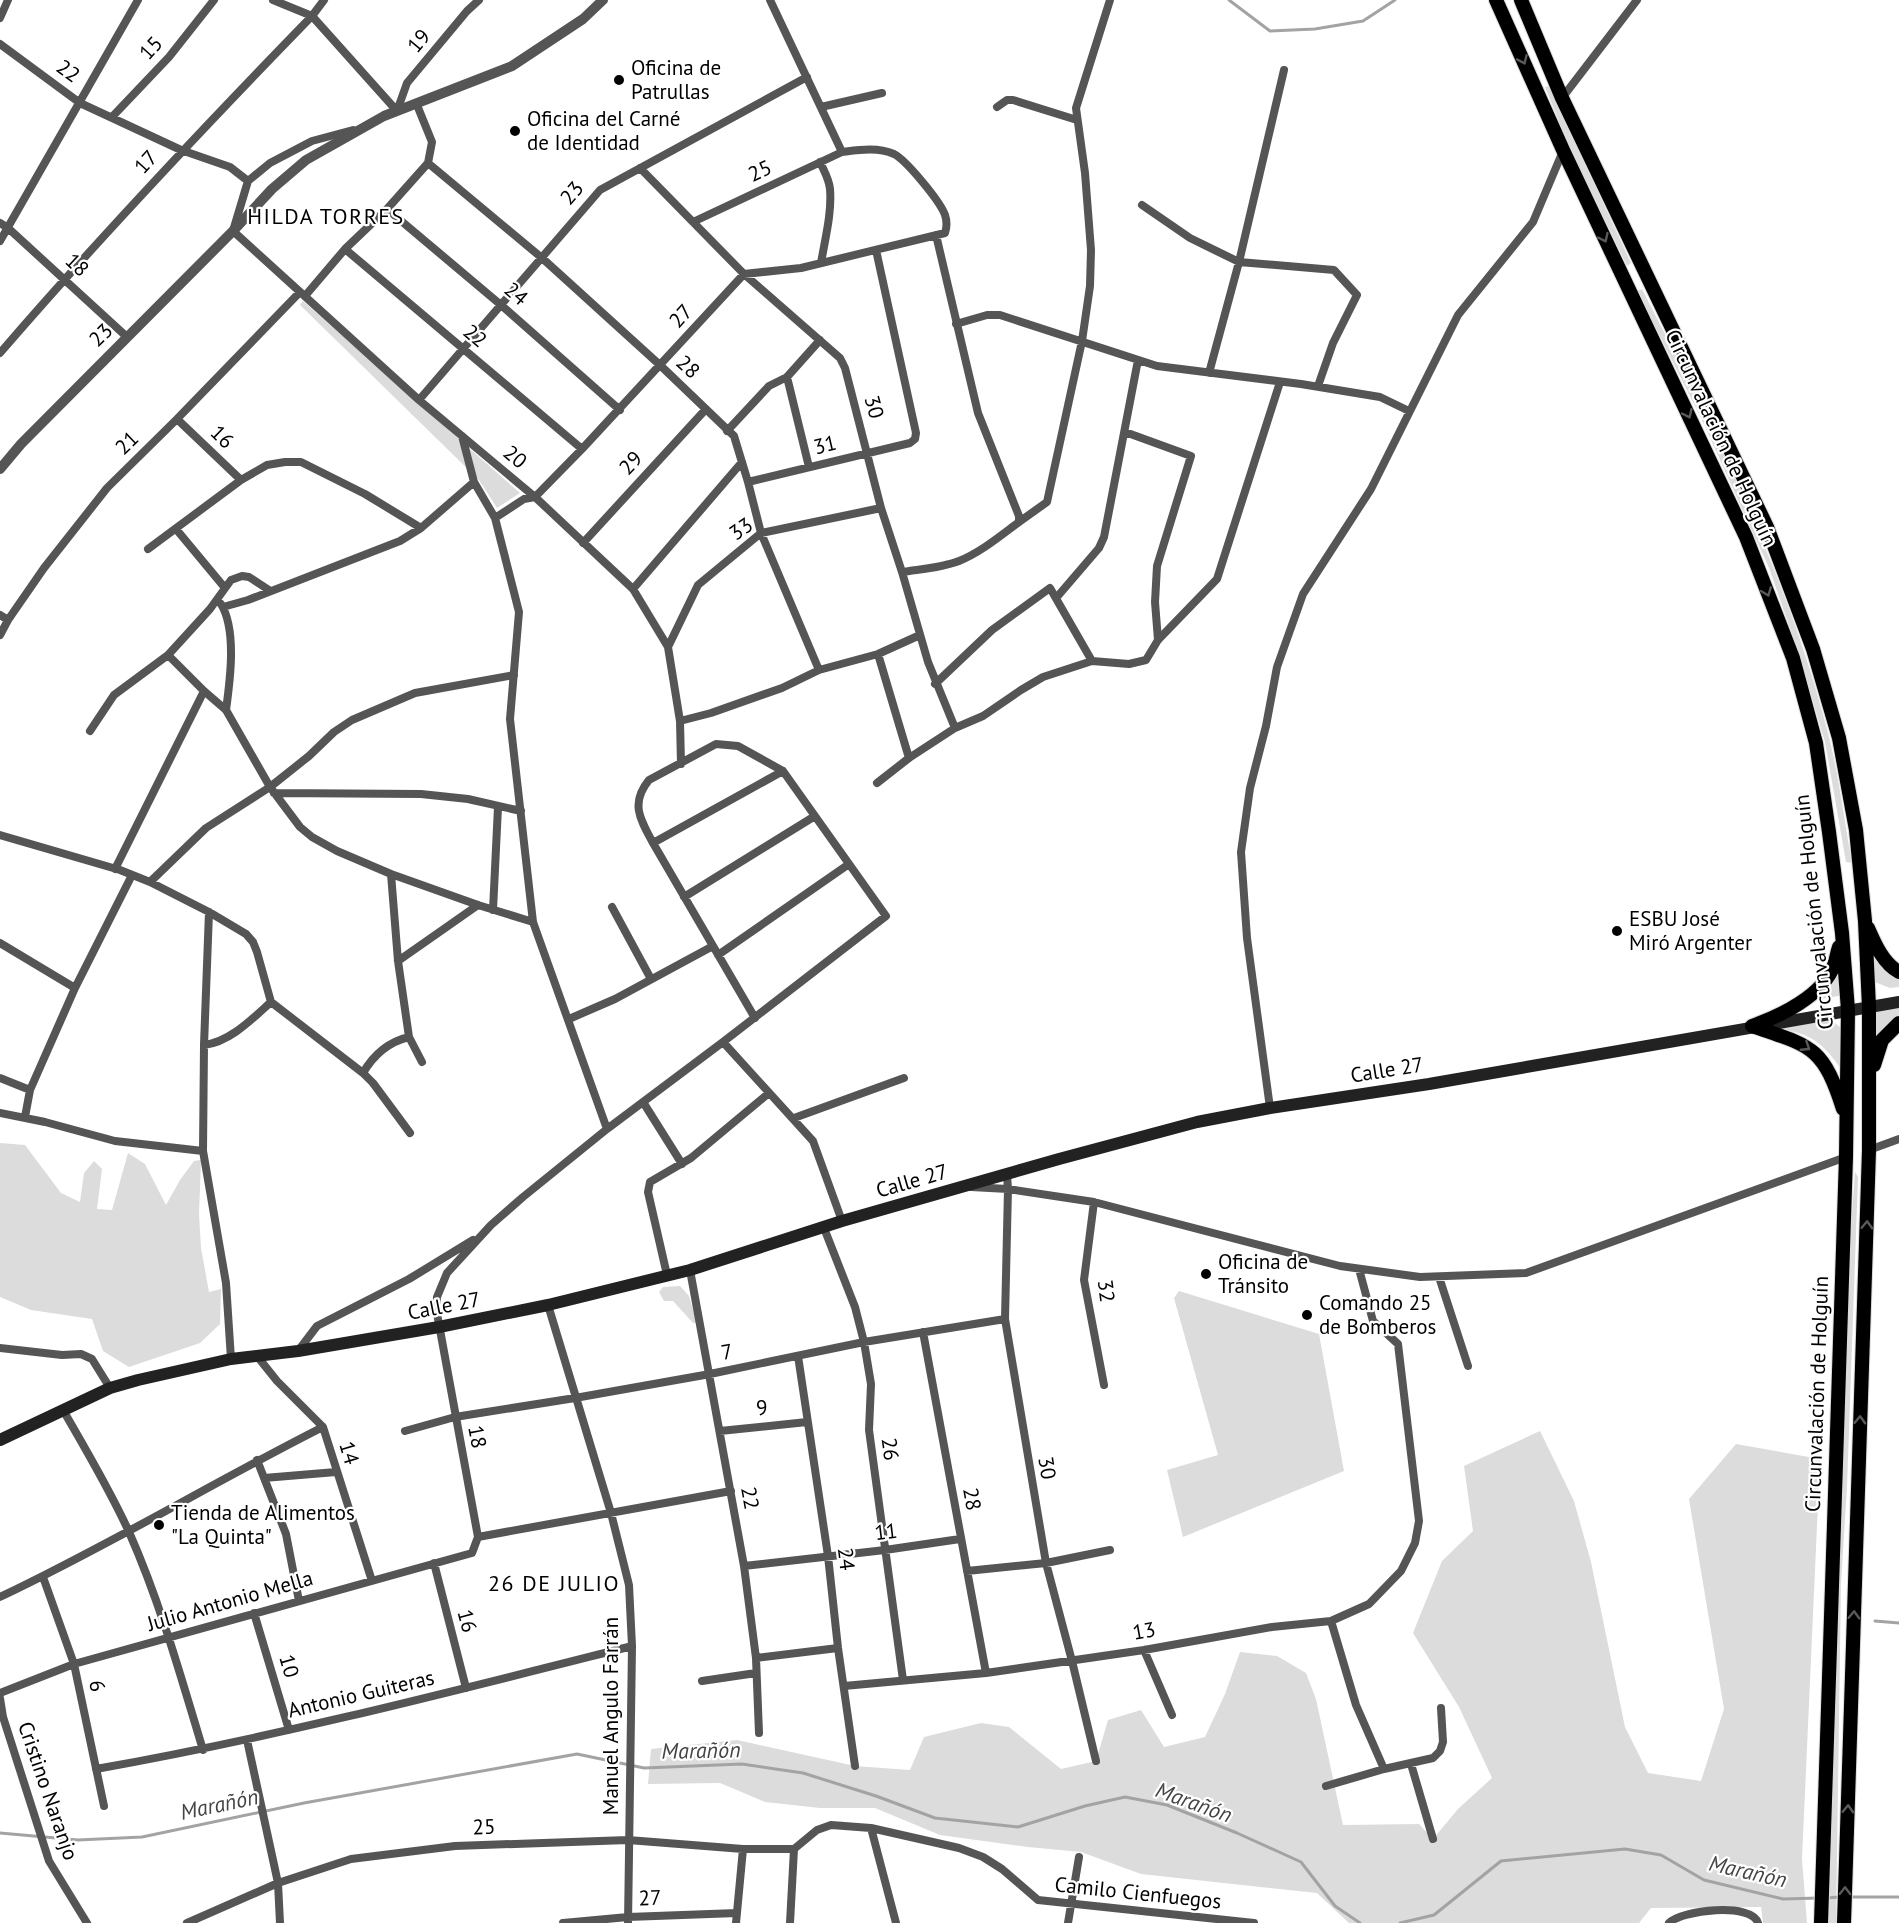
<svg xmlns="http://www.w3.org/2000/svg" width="1899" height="1923" font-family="'PT Sans',sans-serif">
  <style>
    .green { fill: #dcdcdc }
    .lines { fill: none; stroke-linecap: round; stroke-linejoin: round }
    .stream { stroke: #a3a3a3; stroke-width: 3 }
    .trunk-casing { stroke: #dbdbdb; stroke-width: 16 }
    .minor { stroke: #555; stroke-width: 8 }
    .tertiary { stroke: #555; stroke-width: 10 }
    .secondary { stroke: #222; stroke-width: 12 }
    .trunk { stroke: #000; stroke-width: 14 }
    .oneway { stroke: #595959 }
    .poi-dot { fill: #000; stroke: #fff; stroke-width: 2 }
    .labels { text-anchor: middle; stroke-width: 4.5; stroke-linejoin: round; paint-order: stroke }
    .street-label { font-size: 21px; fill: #000; stroke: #fff }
    .poi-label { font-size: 21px; fill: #000; stroke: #fff; text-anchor: start }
    .neighbourhood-label { font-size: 22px; letter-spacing: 1.5px; fill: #000; stroke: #fff }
    .water-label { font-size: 22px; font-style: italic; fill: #444; stroke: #fff }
  </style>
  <rect width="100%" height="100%" fill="#fff"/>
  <path class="green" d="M1549,86l82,177 -4,3 -58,-120 -24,-59z
    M1642,289c73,142 146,288 186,444 11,42 16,87 24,130l-6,-1 -21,-120 -28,-94 -28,-80 -68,-150 -64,-127z
    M303,301l217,192 -23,15 -18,-28 -179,-175z
    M1871,939l28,36v12l-9,1 -18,-7z
    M1839,956l5,39 -41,7z
    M1899,1008v8l-26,30 3,-36z
    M1830,1019l15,12 -2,41c-19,-28 -31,-39 -65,-43z
    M0,1143l25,2 36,48 19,9 4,-29 10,-12 8,8 -5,40 15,1 16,-57 17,11 21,41 14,-25 14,-19 7,-1 -2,54 2,34 8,44 12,-3 -1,35 -20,19 -71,24 -26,-16 -11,-32 -61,-9 -31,-13z
    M1855,1172l3,5 -11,310 -6,97 -5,339h-7v-110l18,-526z
    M680,1286l9,10 8,27h-4l-20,-22h-9l-5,-9 4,-5z
    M1179,1291l140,43 25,137 -161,66 -16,-67 51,-15 -44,-157z
    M1540,1431l34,70 17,61 34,165 23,46 53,8 23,-72 -35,-210 47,-55 84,15 -18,400 5,64h-44l-2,-16 -110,1 -12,15h-290l-32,-30 -176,-19 -60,-22 -53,-5 -88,-12 -65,-27h-55l-55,-6 -45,-19 -72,1 3,-35 86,-9 118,26 55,4 14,-33 57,-14 28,4 52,42 35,-8 12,-41 33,-10 23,37 41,-10 20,-43 15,-42 37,4 29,17 10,26 27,126 76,-1 14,15 25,-30 34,-31 -33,-71 -46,-74 29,-72 31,-30 -9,-65z"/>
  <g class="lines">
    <path class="stream" d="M1229,0l41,31 45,-2 48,-8 32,-21
      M1875,1621l24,2
      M0,1833l78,7 64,-3 162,-34 273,-49 67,14 98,-4 61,9 73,23 59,22 83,9 67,-21 40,-9 42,8 70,28 64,29 34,44 25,17
      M1849,1897h50
      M1825,1898l15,-1
      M1400,1923l34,-8 67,-54 124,-12 36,6 43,25 79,19 36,-1"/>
    <g class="trunk-casing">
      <path id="trunk" d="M1496,0l67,150 183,387 47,121 23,85 13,89 13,101 6,77 -2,147 -25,766
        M1521,0l41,98 205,429 46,122 26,89 17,92 9,91 4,86v143l-25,773
        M1868,928c7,16 15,35 31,44
        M1752,1026c59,20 71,20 91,83
        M1752,1026c28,-10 71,-30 82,-61 2,-5 3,-12 5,-18
        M1874,1065l8,-25 17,-17"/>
    </g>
    <path class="minor" d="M273,0l39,16 85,95 10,-28 60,-72 12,-11
      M770,0l72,152
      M0,18l8,-18
      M0,44l80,59 101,47 49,17 18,14
      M1562,98l75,-98
      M821,107l61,-14
      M997,107l10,-7h6l64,20
      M112,117l57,-60 45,-57
      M353,130l-41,11 -42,22 -22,18 -15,50 186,169 116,97 98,92 35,58 12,74 1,43
      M820,162c4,9 9,17 10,27 2,24 -5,50 -9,74
      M428,163l114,95 119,108 73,70 14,46 13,51 58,137
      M640,168l104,106 96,84 5,10 36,140 21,64 26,90 27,66
      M1142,205l48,33 49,24 95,8 23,25 -24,48 -15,43
      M387,209l114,96 119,105
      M0,223l8,5 119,109
      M0,241l138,-241
      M345,249l237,200
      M305,296l40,-47 42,-40 41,-46 4,-21 -15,-37
      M956,324l31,-9h13l157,51 144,18 79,13 29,14
      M0,353c100,-116 205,-227 312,-337l12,-16
      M1209,373l30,-111 45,-192
      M787,377l22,90
      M419,400l181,-210 207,-113
      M177,419l64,61
      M727,431l42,-45 18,-9 33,-37
      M1125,432l66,24 -34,110 -2,36 3,38
      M462,436l12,46 21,36 24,94 -9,107 23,203 74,207
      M748,482l162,-39 5,-4 1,-6 -40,-183
      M495,518l29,-19 11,-2 47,-48 162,-175 57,-6 144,-35c2,-6 2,-12 0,-18 -5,-14 -39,-55 -51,-61 -17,-7 -35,-4 -52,-2l-149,70
      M1019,522l28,-20 35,-161 8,-55 1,-36 -6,-77 -9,-65 34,-108
      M176,529l49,59
      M583,543l123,-134
      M148,549l93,-69 26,-15 18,-3h16l64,32 56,34
      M902,572c19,-3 39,-4 57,-11 22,-9 41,-25 60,-39v-6l-41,-103 -42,-178
      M633,589l109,-127
      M1057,597l42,-49 5,-11 34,-177
      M221,604c16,26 9,77 5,106
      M223,607l25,-7 152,-59 21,-13 53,-46
      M0,615l8,5
      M0,635l8,-15 36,-52 63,-80 70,-69 123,-127
      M668,647l30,-62 63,-52 120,-25
      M878,654l31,104
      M168,655l36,36 22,19 44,77 30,40 12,10 25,14 54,23 87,31 55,17
      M935,684l57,-54 58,-42 42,73
      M680,721l31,-8 71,-25 37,-18 59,-16 42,-19
      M90,731l24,-36 54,-40 42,-46 21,-29 11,-4 7,1 20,13
      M877,783l32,-25 46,-30 28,-12 38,-26 22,-13 49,-16 37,3 17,-4 12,-20 59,-61 63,-197
      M274,793l147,1 47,5 53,12
      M0,835l120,35 30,12 59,30 37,22 7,8 4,10 14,50 92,71 10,10 37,50
      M653,843l130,-72
      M115,869l89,-178
      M391,874l7,87 11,76 13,25
      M150,882l56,-54 64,-41 39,-31 25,-24 18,-12 63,-27 99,-18
      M684,897l131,-81
      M612,907l39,72
      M493,910l5,-103
      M209,912l-5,133 -1,106 23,132 5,76
      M0,943l75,45
      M718,955l131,-91
      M398,961l80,-56
      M569,1019l46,-20 98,-53
      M723,1042l90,99 29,80
      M204,1045c26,-3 48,-26 67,-43
      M363,1073c11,-19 25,-31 46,-36
      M0,1078l30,12
      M643,1102l39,62
      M1270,1108l-23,-170 -6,-86 9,-64 16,-62 11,-59 26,-73 68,-105 87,-174 75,-93 30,-71
      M0,1113l45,9 70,19 88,10
      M25,1117l5,-27 45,-102 57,-113
      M794,1118l110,-40
      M1869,1150l30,-11
      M1007,1175l1,14 -3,130 41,244 26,98 24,100
      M971,1187l37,2 86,13 246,64 80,11 106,-4 320,-116
      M1094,1202l-10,78 20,105
      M824,1228l31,79 9,35 7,42 -2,46 34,250
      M690,1270l54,296 12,92 3,75
      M667,1275l-19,-83 2,-10 41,-24 78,-65
      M1439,1277l29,89
      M548,1305l63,208 18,72 3,61 -4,277
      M923,1332l63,341
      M0,1348l62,7 19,-1 11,5 18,29
      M298,1351l19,-25 92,-47 64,-39
      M257,1356l20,25 46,46 49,154
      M798,1356l30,200 10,92 17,118
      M63,1410c23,40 47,80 66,122 31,70 52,145 74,218
      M405,1431l50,-14 120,-19 135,-24 154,-32 141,-23
      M720,1431l87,-9
      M257,1460l29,74 13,67
      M264,1478l72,-6
      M478,1537l253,-46
      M434,1563l32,125
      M744,1566l141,-16 75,-11
      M967,1571l79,-8 64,-13
      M43,1577l31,87 30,142
      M0,1597c110,-52 214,-115 323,-170
      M254,1613l35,117
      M1331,1621l25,84 28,64
      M1144,1650l28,65
      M756,1658l82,-10
      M702,1681l54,-8
      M844,1686l142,-13 158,-23 128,-23 59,-6 38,-17 32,-33 14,-28 4,-22 -21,-177 -25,-23 -14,-52
      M0,1693l74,-29 398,-111 6,-16 -42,-229 1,-11 10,-24 44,-48 32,-28 84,-68 116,-87 163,-126 -103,-145 -45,-25 -22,-2 -67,36c-19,23 -9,39 4,63l102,175
      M0,1698l3,19 46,144 38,62
      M247,1740l31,143 2,40
      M1411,1764l22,75
      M96,1769c181,-32 358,-78 536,-123
      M1326,1786l58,-17 49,-11 7,-7 3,-9 -2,-34
      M871,1828l25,95
      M794,1849l23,-19 14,-5 40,3 88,20 24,9 19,12 36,31 216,23
      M187,1923l91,-40 73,-24 104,-13 173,-6 115,9h51
      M563,1923l65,-6 109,-4
      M736,1923l7,-74
      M790,1923l4,-74
      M1068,1923l11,-66
      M1669,1923c12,-13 83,-21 89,0"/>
    <path class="tertiary" d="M0,469l21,-25 212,-213 39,-42 34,-29 78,-44 128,-50 71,-47 20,-19"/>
    <path class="secondary" d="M0,1440l110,-52 28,-8 93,-21 67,-8 141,-24 109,-22 142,-35 152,-49 217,-62 138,-37 73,-14 159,-24 470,-82"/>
    <use href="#trunk" class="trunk"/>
  </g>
  <defs><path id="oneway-chevron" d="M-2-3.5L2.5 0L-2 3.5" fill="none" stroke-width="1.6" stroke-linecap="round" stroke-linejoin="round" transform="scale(1.5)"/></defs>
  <g class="oneway">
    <use href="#oneway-chevron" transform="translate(1523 60) rotate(66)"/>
    <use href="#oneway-chevron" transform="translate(1604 238) rotate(65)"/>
    <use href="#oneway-chevron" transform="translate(1688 414) rotate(65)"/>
    <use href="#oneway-chevron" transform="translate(1767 592) rotate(69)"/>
    <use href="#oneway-chevron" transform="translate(1806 1047) rotate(33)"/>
    <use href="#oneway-chevron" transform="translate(1867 1225) rotate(-88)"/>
    <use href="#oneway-chevron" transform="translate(1860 1420) rotate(-88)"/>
    <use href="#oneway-chevron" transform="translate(1854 1615) rotate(-88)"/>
    <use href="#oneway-chevron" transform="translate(1848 1809) rotate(-88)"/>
    <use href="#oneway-chevron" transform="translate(1845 1891) rotate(-89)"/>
  </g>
  <g class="poi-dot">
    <circle cx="619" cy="80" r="6"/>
    <circle cx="515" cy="131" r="6"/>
    <circle cx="1617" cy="931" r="6"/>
    <circle cx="1206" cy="1274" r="6"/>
    <circle cx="1307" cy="1315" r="6"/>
    <circle cx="159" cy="1525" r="6"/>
  </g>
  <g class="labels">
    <g class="street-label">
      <text transform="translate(419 41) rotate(-50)" y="7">19</text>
      <text transform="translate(151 48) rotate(-48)" y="7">15</text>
      <text transform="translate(68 71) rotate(36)" y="7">22</text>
      <text transform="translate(146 162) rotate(-48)" y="7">17</text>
      <text transform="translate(760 171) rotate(-25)" y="7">25</text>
      <text transform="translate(572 193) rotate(-49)" y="7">23</text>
      <text transform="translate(77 265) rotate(43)" y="7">18</text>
      <text transform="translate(516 294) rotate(41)" y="7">24</text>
      <text transform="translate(681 316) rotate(-48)" y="7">27</text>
      <text transform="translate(101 335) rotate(-45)" y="7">23</text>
      <text transform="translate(475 336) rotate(40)" y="7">22</text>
      <text transform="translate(688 367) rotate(43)" y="7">28</text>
      <text transform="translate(874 407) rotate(75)" y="7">30</text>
      <text transform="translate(222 437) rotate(44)" y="7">16</text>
      <text transform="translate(1721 438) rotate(65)" y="7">Circunvalación de Holguín</text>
      <text transform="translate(127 443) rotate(-44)" y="7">21</text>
      <text transform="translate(825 445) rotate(-13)" y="7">31</text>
      <text transform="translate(515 457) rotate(40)" y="7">20</text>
      <text transform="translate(631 463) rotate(-47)" y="7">29</text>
      <text transform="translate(741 529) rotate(-34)" y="7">33</text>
      <text transform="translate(1814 912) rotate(-96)" y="7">Circunvalación de Holguín</text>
      <text transform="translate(1387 1070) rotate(-9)" y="7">Calle 27</text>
      <text transform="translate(912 1181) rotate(-16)" y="7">Calle 27</text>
      <text transform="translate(1106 1291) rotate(83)" y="7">32</text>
      <text transform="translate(444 1306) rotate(-11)" y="7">Calle 27</text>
      <text transform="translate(727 1352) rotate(-11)" y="7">7</text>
      <text transform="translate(1817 1394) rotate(-88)" y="7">Circunvalación de Holguín</text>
      <text transform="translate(762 1408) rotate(-6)" y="7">9</text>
      <text transform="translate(477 1437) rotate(79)" y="7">18</text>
      <text transform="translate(890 1449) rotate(82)" y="7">26</text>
      <text transform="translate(349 1453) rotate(73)" y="7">14</text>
      <text transform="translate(1047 1468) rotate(81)" y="7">30</text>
      <text transform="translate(750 1498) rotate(80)" y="7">22</text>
      <text transform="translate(972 1499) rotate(80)" y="7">28</text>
      <text transform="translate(886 1532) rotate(-7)" y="7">11</text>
      <text transform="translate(846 1559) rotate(83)" y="7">24</text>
      <text transform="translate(230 1601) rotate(-16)" y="7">Julio Antonio Mella</text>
      <text transform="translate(467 1621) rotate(75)" y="7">16</text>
      <text transform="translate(1144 1631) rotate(-10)" y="7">13</text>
      <text transform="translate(289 1666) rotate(74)" y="7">10</text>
      <text transform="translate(97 1686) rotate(78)" y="7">6</text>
      <text transform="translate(361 1694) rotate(-13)" y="7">Antonio Guiteras</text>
      <text transform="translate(611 1716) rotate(-90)" y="7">Manuel Angulo Farrán</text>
      <text transform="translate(48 1791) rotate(71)" y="7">Cristino Naranjo</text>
      <text transform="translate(484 1827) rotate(-2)" y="7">25</text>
      <text transform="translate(1138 1893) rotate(6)" y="7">Camilo Cienfuegos</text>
      <text transform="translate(650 1898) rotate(-2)" y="7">27</text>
    </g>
    <g class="poi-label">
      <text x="631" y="75">Oficina de<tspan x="631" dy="24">Patrullas</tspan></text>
      <text x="527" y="126">Oficina del Carné<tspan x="527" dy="24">de Identidad</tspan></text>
      <text x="1629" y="926">ESBU José<tspan x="1629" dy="24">Miró Argenter</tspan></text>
      <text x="1218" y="1269">Oficina de<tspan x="1218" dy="24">Tránsito</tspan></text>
      <text x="1319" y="1310">Comando 25<tspan x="1319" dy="24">de Bomberos</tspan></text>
      <text x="171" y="1520">Tienda de Alimentos<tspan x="171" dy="24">"La Quinta"</tspan></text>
    </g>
    <g class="neighbourhood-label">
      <text x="326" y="224">HILDA TORRES</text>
      <text x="554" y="1591">26 DE JULIO</text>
    </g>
    <g class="water-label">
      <text transform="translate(701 1750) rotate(-1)" y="8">Marañón</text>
      <text transform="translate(1194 1802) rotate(20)" y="8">Marañón</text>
      <text transform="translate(219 1804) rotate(-12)" y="8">Marañón</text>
      <text transform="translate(1748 1871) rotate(13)" y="8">Marañón</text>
    </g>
  </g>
</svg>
